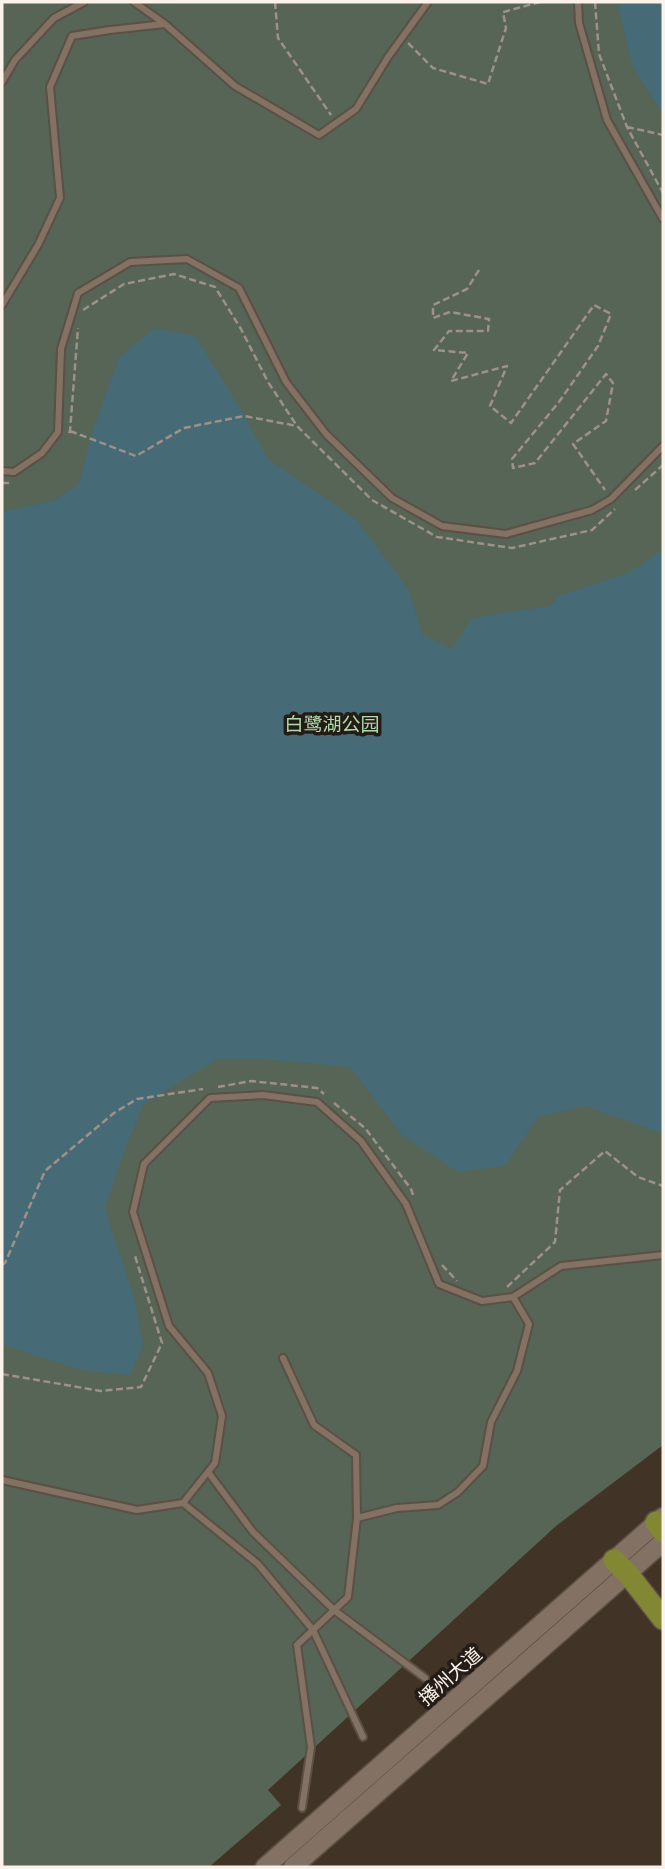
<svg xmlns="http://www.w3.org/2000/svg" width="665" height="1869" font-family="Poppins,'Noto Sans SC',sans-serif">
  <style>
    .green { fill: #566555 }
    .water { fill: #466b77 }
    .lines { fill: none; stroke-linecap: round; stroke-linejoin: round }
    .lane-casing { stroke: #5c4f44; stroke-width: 10 }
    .secondary-casing { stroke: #5c4f44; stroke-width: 21 }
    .primary-casing { stroke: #5c4f44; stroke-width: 24 }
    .path { stroke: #9e9187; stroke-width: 2.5; stroke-dasharray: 7 3.5; stroke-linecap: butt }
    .lane { stroke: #837264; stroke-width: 6 }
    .secondary { stroke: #837264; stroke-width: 18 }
    .primary { stroke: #828733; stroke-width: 21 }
    .labels { text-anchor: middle; stroke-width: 7; stroke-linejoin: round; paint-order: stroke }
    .park-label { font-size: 19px; fill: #afdaac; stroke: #241d17 }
    .street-label { font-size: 19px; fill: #fcf2ea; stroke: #241d17 }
  </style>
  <rect width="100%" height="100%" fill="#423327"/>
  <path class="green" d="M2,2h661v1443l-107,81 -288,264 13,15 -72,62h-207z"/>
  <path class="water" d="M617,2h46v112l-31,-49z
    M155,328l40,8 39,62 34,61 89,61 51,69 15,46 29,14 20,-31 79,-12 7,-10 70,-23 35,-23v584l-77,-28 -48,11 -33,49 -47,6 -56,-37 -52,-68 -88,-8h-45l-74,46 -23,58 -15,46 30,91 8,45 -13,30 -44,-4 -84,-26v-833l51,-11 26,-17 12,-48 28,-79z"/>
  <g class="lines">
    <g class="lane-casing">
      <path id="lane" d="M134,2l31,22 70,62 84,49 37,-26 32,-52 40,-55
        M578,2l1,21 28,97 56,99
        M2,82l13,-22 39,-42 30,-16
        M2,305l36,-60 22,-47 -10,-111 22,-51 38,-6 55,-6
        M2,471l12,1 28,-19 16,-21 3,-83 17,-56 52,-31 57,-3 52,29 47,94 40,52 66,64 50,28 64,8 86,-24 19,-11 52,-53
        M283,1358l31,67 42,30 1,63 40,-10 41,-3 20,-13 25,-26 8,-44 26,-51 12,-47 -16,-27
        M208,1472l45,60 81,78 91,68
        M2,1480l135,30 46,-7 32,-40 7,-47 -14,-43 -39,-47 -36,-114 11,-48 66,-66 53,-3 54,7 44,39 45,63 33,80 43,17 31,-4 48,-31 102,-11
        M183,1503l75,61 55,66 50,107
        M302,1808l9,-61 -14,-102 51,-48 9,-79"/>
    </g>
    <g class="secondary-casing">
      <path id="secondary" d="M265,1867l398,-350
        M293,1867l370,-325"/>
    </g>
    <g class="primary-casing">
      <path id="primary" d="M656,1522l7,10
        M614,1560l14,14 35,45"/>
    </g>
    <path class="path" d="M275,2l3,36 53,77
      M595,2l4,52 28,73 36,66
      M408,43l25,25 55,16 18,-56 -3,-16 37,-10
      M627,127l36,8
      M479,270l-12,19 -34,16v13l17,-6 39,7 -1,12h-39l-15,19 34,3 -17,28 56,-15 -17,40 21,17 83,-118 17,9 -13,32 -39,56 -47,57 1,9 22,-5 71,-89 7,9 -7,38 -33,23 32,46
      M83,310l41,-26 50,-10 41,13 26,42 27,53 29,44 75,74 65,37 75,11 80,-18 23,-21
      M70,431l66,25 48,-28 60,-12 53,10
      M69,433l1,-2 8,-103
      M2,483h10
      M635,490l28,-25
      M218,1087l33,-6 66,7 7,6
      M334,1103l31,25 46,61 2,6
      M2,1265l3,-2 40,-92 69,-58 23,-14 66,-10
      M442,1265l15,16
      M507,1287l48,-45 5,-52 45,-39 33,26 25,9
      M2,1374l99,17 40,-4 21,-44 -27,-87"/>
    <use href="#lane" class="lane"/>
    <use href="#secondary" class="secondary"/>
    <use href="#primary" class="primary"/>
  </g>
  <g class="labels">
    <g class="park-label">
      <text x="332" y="731">白鹭湖公园</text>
    </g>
    <g class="street-label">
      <text transform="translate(450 1676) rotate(-41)" y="7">播州大道</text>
    </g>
  </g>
  <rect width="665" height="1869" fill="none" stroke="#fcf2ea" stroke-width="7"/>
</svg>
